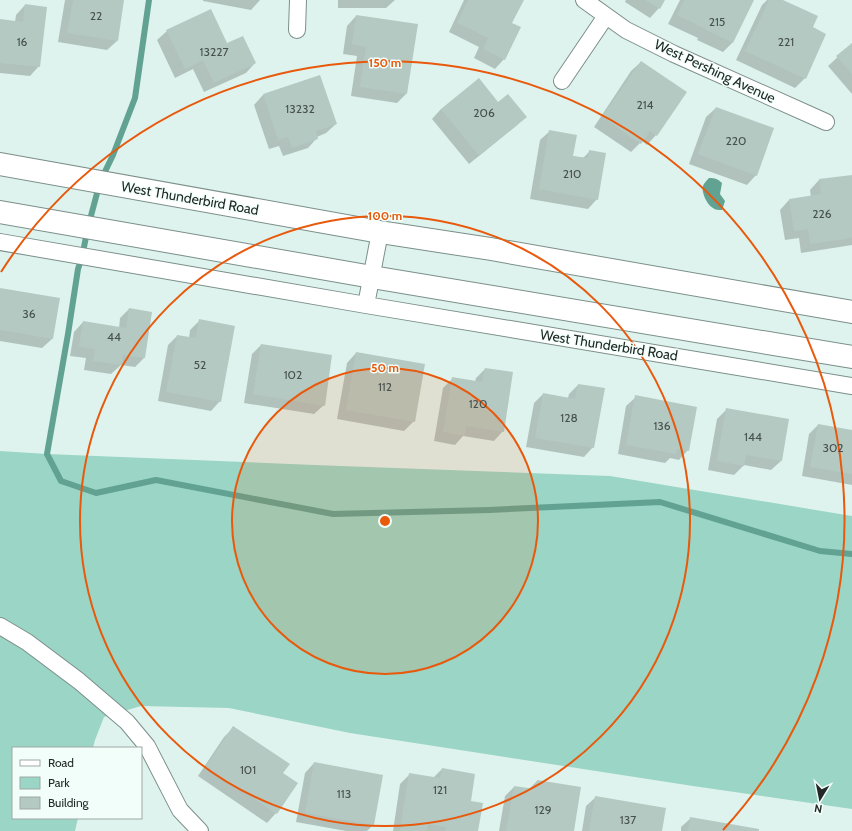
<svg xmlns="http://www.w3.org/2000/svg" width="852" height="831" font-family="Cabin,sans-serif">
  <style>
    .green { fill: #9ad5c5 }
    .water { fill: #62a292 }
    .shadow { fill: #0003 }
    .lines { fill: none; stroke-linecap: round; stroke-linejoin: round }
    .stream { stroke: #62a292; stroke-width: 6 }
    .building { fill: #b5c9c3 }
    .minor-casing { stroke: #7c8f8a; stroke-width: 18 }
    .secondary-casing { stroke: #7c8f8a; stroke-width: 24 }
    .minor { stroke: #fff; stroke-width: 16 }
    .secondary { stroke: #fff; stroke-width: 22 }
    .ring { fill: none; stroke: #e8590c; stroke-width: 2 }
    .labels { text-anchor: middle; stroke-width: 3; stroke-linejoin: round; paint-order: stroke }
    .number-label { font-size: 12px; fill: #47514e }
    .street-label { font-size: 14px; fill: #222927; stroke: #f2fefa }
    .centre { fill: #e8590c; stroke: #f2fefa; stroke-width: 2 }
    .ring-label { font-size: 12px; text-anchor: middle; font-weight: bold; fill: #e8590c; stroke: #f2fefa; stroke-width: 3; stroke-linejoin: round; paint-order: stroke }
  </style>
  <rect width="100%" height="100%" fill="#def3ed"/>
  <path class="green" d="M0,451l47,3 267,11 296,11 242,40v293l-159,-23 -343,-53 -121,-25 -88,-2 -37,11 -9,23 -2,8h-80v70h65l-3,13h-75z"/>
  <path class="water" d="M709,178c6,0 9,1 13,5l-2,11 5,7 -3,9c-3,0 -7,0 -9,-2 -6,-3 -12,-16 -10,-22 1,-3 4,-6 6,-8z"/>
  <path class="shadow" d="M65,0h58l-6,41 -10,9 -49,-8z
    M203,0h57l-9,10 -48,-9z
    M338,0h57l-9,8h-48z
    M464,0h59l-12,23 -7,36 -9,10 -21,-11 5,-11 -30,-15z
    M626,0h38l-5,8 -9,10 -25,-16z
    M680,0h72l-20,43 -9,9 -26,-12 1,-2 -30,-14z
    M767,0h13l31,28 -6,50 -10,10 -59,-28 26,-55z
    M25,5l14,61 -9,10 -30,-3v-53l15,2 1,-7z
    M356,16l50,78 -9,9 -46,-7 6,-40 -14,-2 4,-28z
    M167,31l60,14 28,18 -9,10 -42,19 -11,-23 -18,9 -18,-38z
    M852,44v50l-24,-28z
    M641,62l44,30 -29,43 -9,10 -5,-4 -11,11 -37,-25 37,-56z
    M320,76l16,48 -10,9 -9,4v1l-9,10 -25,8 -4,-10 -10,3 -15,-44 9,-10z
    M498,103l27,14 -9,9 -47,38 -37,-45 9,-10z
    M716,108l40,67 -9,10 -58,-21 17,-47z
    M550,131l22,25 11,2 7,-7 7,48 -9,10 -58,-10 10,-59z
    M852,176v69l-51,8 -2,-15 -14,2 -5,-30 9,-10 22,-3 -1,-7 9,-10z
    M0,289l59,10 -7,40 -10,9 -42,-7z
    M129,309l15,49 -9,9 -14,-2 -10,9 -27,-4 2,-12 -16,-2 4,-24 9,-10 36,6 1,-10z
    M200,320l20,81 -9,10 -53,-10 10,-56 9,-9 12,2 1,-8z
    M261,345l63,60 -10,9 -70,-11 8,-49z
    M356,353l58,68 -10,10 -67,-12 10,-56z
    M485,369l18,62 -9,10 -31,-5 -8,9 -21,-4 9,-53 9,-9 23,3 1,-4z
    M578,385l15,62 -9,10 -58,-10 8,-44 9,-9 25,4 1,-4z
    M636,397l52,53 -9,10 -9,-2 -5,5 -47,-9 8,-48z
    M727,409l54,52 -10,9 -27,-5 -10,10 -26,-5 9,-51z
    M818,425l34,6v54l-50,-9 7,-42z
    M234,727l48,46 -6,40 -9,10 -69,-47 26,-39z
    M314,763l59,62 -6,6h-21l-50,-9 9,-49z
    M442,769l28,33 7,29h-84l7,-47 10,-10 23,4z
    M537,781l36,50h-74l6,-35 9,-9 15,2z
    M596,797l65,34h-79l4,-25z
    M691,818l67,13h-77v-4z"/>
  <g class="lines">
    <path class="stream" d="M149,0l-14,98 -22,57 -13,27 -12,45 -6,30 -4,12 -10,65 -21,120 14,27 35,12 60,-13 177,34 156,-4 171,-8 160,49 32,3"/>
  </g>
  <path class="building" d="M73,0h51l-6,41 -51,-8z
    M468,0h56l-12,23 9,4 -16,33 -22,-11 5,-11 -31,-15z
    M645,0h20l-5,9z
    M684,0h70l-21,43 -27,-13v-1l-29,-14z
    M769,0h14l35,16 -5,11 13,7 -20,45 -61,-28z
    M25,4l22,3 -7,60 -40,-4v-44l23,3z
    M211,9l16,34 16,-7 13,27 -42,20 -11,-23 -18,9 -19,-39z
    M356,15l62,9 -11,70 -47,-7 6,-40 -14,-3z
    M852,43v31l-16,-18z
    M641,61l46,31 -30,44 -7,-5 -9,13 -39,-27z
    M320,75l17,49 -21,7 2,8 -26,9 -4,-11 -10,3 -15,-46z
    M479,78l19,24 10,-8 19,23 -48,39 -38,-47z
    M716,107l58,21 -17,48 -59,-22z
    M549,130l28,5 -4,21 15,2 1,-8 17,3 -8,47 -59,-11z
    M852,175v63l-42,6 -2,-15 -14,2 -5,-32 32,-5 -2,-15z
    M0,288l60,10 -7,41 -53,-9z
    M129,308l23,4 -7,46 -22,-3 -1,10 -29,-4 2,-12 -16,-2 4,-26 43,7z
    M199,319l36,7 -14,76 -55,-10 11,-57 19,3z
    M261,344l71,11 -7,51 -72,-12z
    M356,352l69,12 -10,58 -69,-12z
    M485,368l28,4 -9,60 -38,-6 -1,10 -22,-4 9,-55 30,5z
    M578,384l27,4 -11,60 -59,-10 8,-45 32,6z
    M635,395l62,12 -8,44 -12,-2 -1,5 -50,-9z
    M726,408l63,11 -7,42 -36,-6 -2,11 -27,-5z
    M818,424l34,6v44l-42,-7z
    M233,726l57,38 -7,9 15,10 -21,31 -71,-47z
    M314,762l69,13 -9,50 -69,-12z
    M442,768l33,6 -4,27 12,2 -5,28h-33l1,-4 -18,-3 -2,7h-26l9,-58 31,5z
    M537,780l44,7 -7,44h-68l8,-45 21,3z
    M595,796l71,12 -4,23h-73z
    M690,817l69,12v2h-71z"/>
  <g class="lines">
    <g class="minor-casing">
      <path id="minor" d="M584,0l42,30 48,24 152,68
        M297,30l1,-30
        M562,81l44,-65
        M0,242l366,63 486,81
        M366,305l14,-73
        M0,626l27,16 52,39 48,41 20,24 33,64 20,21"/>
    </g>
    <g class="secondary-casing">
      <path id="secondary" d="M0,164l380,68 111,17 361,63
        M0,212l372,65 480,80"/>
    </g>
    <use href="#minor" class="minor"/>
    <use href="#secondary" class="secondary"/>
  </g>
  <circle cx="385" cy="521" r="153" fill="#e8590c" fill-opacity=".12"/>
  <g class="ring">
    <circle cx="385" cy="521" r="153"/>
    <circle cx="385" cy="521" r="305"/>
    <path d="M1 272A458 458 0 1 1 723 830"/>
  </g>
  <g class="labels">
    <g class="number-label">
      <text x="96" y="20">22</text>
      <text x="717" y="26">215</text>
      <text x="22" y="46">16</text>
      <text x="786" y="46">221</text>
      <text x="214" y="56">13227</text>
      <text x="645" y="109">214</text>
      <text x="300" y="113">13232</text>
      <text x="484" y="117">206</text>
      <text x="736" y="145">220</text>
      <text x="572" y="178">210</text>
      <text x="822" y="218">226</text>
      <text x="29" y="318">36</text>
      <text x="114" y="341">44</text>
      <text x="200" y="369">52</text>
      <text x="293" y="379">102</text>
      <text x="385" y="391">112</text>
      <text x="478" y="408">120</text>
      <text x="569" y="422">128</text>
      <text x="662" y="430">136</text>
      <text x="753" y="441">144</text>
      <text x="833" y="452">302</text>
      <text x="248" y="774">101</text>
      <text x="440" y="794">121</text>
      <text x="344" y="798">113</text>
      <text x="543" y="814">129</text>
      <text x="628" y="824">137</text>
    </g>
    <g class="street-label">
      <text transform="translate(715 71) rotate(25)" y="5">West Pershing Avenue</text>
      <text transform="translate(190 198) rotate(10)" y="5">West Thunderbird Road</text>
      <text transform="translate(609 345) rotate(9)" y="5">West Thunderbird Road</text>
    </g>
  </g>
  <circle cx="385" cy="521" r="6" class="centre"/>
  <g class="ring-label">
    <text x="385" y="67">150 m</text>
    <text x="385" y="220">100 m</text>
    <text x="385" y="372">50 m</text>
  </g>
  <rect x="12" y="747" width="130" height="72" fill="#f2fefa" stroke="#9fa9a6"/>
  <rect x="20" y="760" width="20" height="6" fill="#ffffff" stroke="#9fa9a6"/>
  <text x="48" y="767" font-size="12" fill="#222927">Road</text>
  <rect x="20" y="777" width="20" height="12" fill="#9ad5c5" stroke="#9fa9a6"/>
  <text x="48" y="787" font-size="12" fill="#222927">Park</text>
  <rect x="20" y="797" width="20" height="12" fill="#b5c9c3" stroke="#9fa9a6"/>
  <text x="48" y="807" font-size="12" fill="#222927">Building</text>
  <g transform="translate(820 799) rotate(190)" stroke="#f2fefa" stroke-width="3" paint-order="stroke">
  <path d="M0-3L7 15L0 10L-7 15Z" fill="#222927"/>
  <text y="-6" font-size="11" font-weight="bold" text-anchor="middle" fill="#222927">N</text>
  </g>
</svg>
